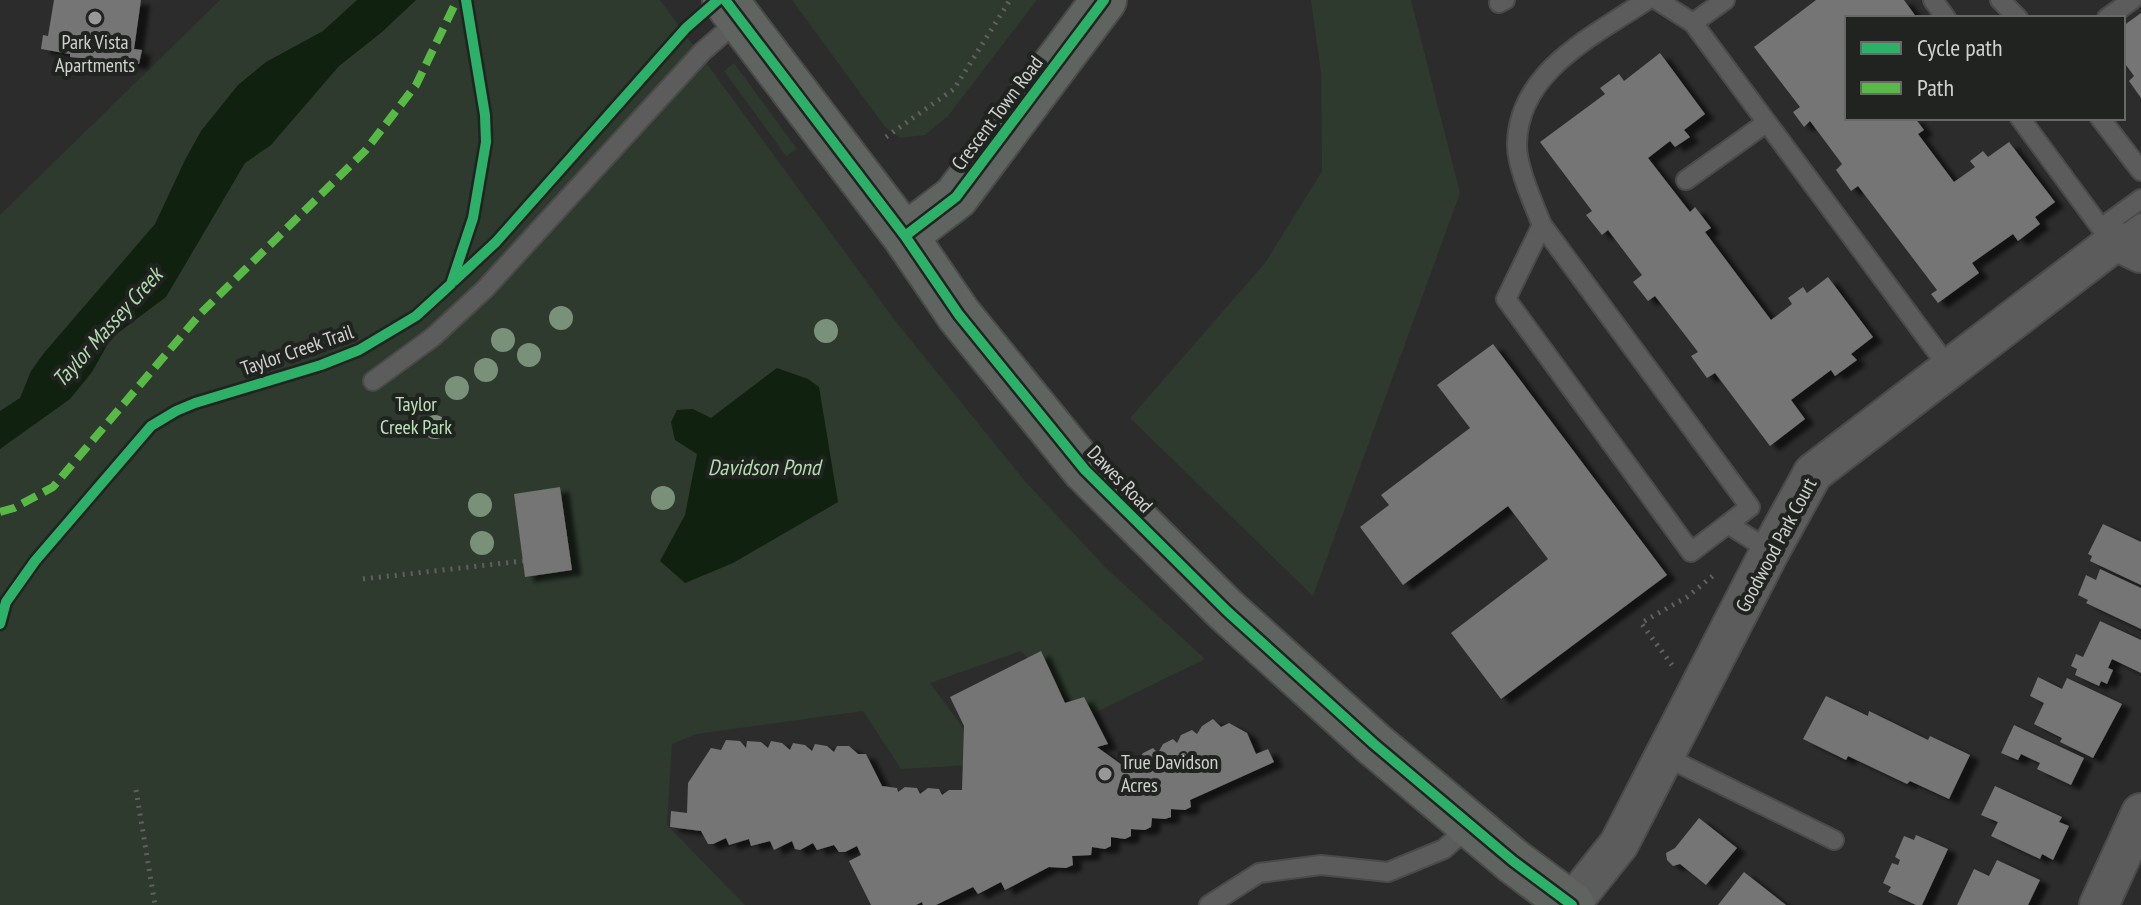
<svg xmlns="http://www.w3.org/2000/svg" width="2141" height="905" font-family="'PT Sans Narrow',sans-serif">
  <style>
    .green { fill: #2d3a2d }
    .water { fill: #102110 }
    .building { fill: #747474; filter: url(#shadow) }
    .lines { fill: none; stroke-linecap: round; stroke-linejoin: round }
    .lane-casing { stroke: #494a49; stroke-width: 22 }
    .street-casing { stroke: #494a49; stroke-width: 42 }
    .secondary-casing { stroke: #494a49; stroke-width: 48 }
    .path { stroke: #606060; stroke-width: 5; stroke-dasharray: 2 6; stroke-linecap: butt }
    .lane { stroke: #5c5c5c; stroke-width: 18 }
    .street { stroke: #5c5c5c; stroke-width: 38 }
    .secondary { stroke: #606460; stroke-width: 44 }
    .quiet { stroke: #58b947; stroke-width: 8; stroke-dasharray: 16 8; stroke-linecap: butt }
    .cycleway-casing { stroke: #212321; stroke-width: 15 }
    .cycleway { stroke: #2db169; stroke-width: 10 }
    .tree { fill: #7a9179 }
    .poi-dot { fill: #979897; stroke: #212321; stroke-width: 3 }
    .labels { text-anchor: middle; stroke-width: 8; stroke-linejoin: round; paint-order: stroke }
    .poi-label { font-size: 20px; fill: #d0d2d0; stroke: #212321 }
    .street-label { font-size: 20px; fill: #d0d2d0; stroke: #212321 }
    .park-label { font-size: 20px; fill: #bae4b8; stroke: #212321 }
    .water-label { font-size: 22px; font-style: italic; fill: #b2dcb0; stroke: #212321 }
  </style>
  <defs>
    <filter id="shadow"><feDropShadow dx="9" dy="5" stdDeviation="2" flood-color="#0009"/></filter>
  </defs>
  <rect width="100%" height="100%" fill="#2c2c2c"/>
  <path class="green" d="M220,0h440l237,323 127,157 81,87 100,92 -119,58 -65,-66 -91,32 60,81 -89,5 -38,-58 -166,23 -25,10 -5,81 78,80h-745v-690z
    M792,0h245l-89,116 -23,19 -25,3 -15,-11z
    M1311,0h100l49,193 -147,403 -183,-178 135,-155 57,-92 -1,-98z
    M734,63l63,86 -11,7 -62,-85z"/>
  <path class="water" d="M357,0h59l-34,32 -43,34 -68,79 -26,18 -79,134 -55,41 -19,34 -22,27 -70,50v-38l20,-13 11,-27 13,-18 111,-129 30,-64 16,-29 37,-46 28,-23 57,-31z
    M777,368l31,11 11,8 19,115 -105,61 -48,20 -25,-22 25,-46 12,-61 -22,-14 -4,-18 6,-12 16,-1 18,9z"/>
  <path class="building" d="M54,0h87l-7,49 8,1 -3,14 -69,-7v-3l-29,-5 2,-14 5,1z
    M1816,0h88l13,18h-70v100h68l9,12 -6,4 36,48 21,-15 -5,-6 13,-10 5,6 21,-15 46,60 -20,15 5,7 -22,17 -5,-7 -41,29 7,10 -41,30 -7,-9 6,-4 -79,-104 -7,5 -15,-21 6,-6 -32,-43 -6,6 -11,-15 7,-5 -46,-60z
    M2141,13v85l-12,-17 5,-5 -11,-15v-35z
    M1660,53l45,61 -21,16 6,7 -15,10 -5,-6 -22,17 42,54 5,-5 16,21 -6,4 66,88 21,-16 -4,-6 15,-11 4,6 21,-16 45,60 -22,17 6,6 -22,16 -4,-6 -40,30 14,19 -35,27 -55,-73 -8,5 -16,-22 7,-4 -43,-56 -7,5 -15,-19 9,-7 -34,-45 -6,5 -16,-20 6,-4 -52,-69 65,-48 -5,-6 19,-14 5,7z
    M1493,344l174,231 -166,124 -50,-66 97,-74 -40,-53 -105,79 -43,-58 29,-22 -8,-10 89,-67 -33,-43z
    M560,487l12,83 -47,7 -11,-83z
    M2103,524l38,18v43l-51,-24 2,-5 -4,-2z
    M2100,569l41,19v41l-55,-26 2,-3 -10,-5 8,-20 10,5z
    M2100,621l41,19v33l-29,-14 -4,9 5,2 -6,14 -6,-3 -2,5 -24,-11 2,-6 -6,-3 5,-12 7,3z
    M1041,651l24,52 19,-6 24,47 -11,3 25,18 11,-7 5,4 5,-9 10,-5 5,5 5,-9 10,-5 4,4 4,-8 11,-5 5,4 5,-8 11,-7 8,8 8,-4 18,10 9,21 12,-5 6,13 -84,38 1,7 -6,3 -14,-1v8l-6,2 -13,-1 -1,9 -6,3 -14,-1v7l-6,3 -14,-2v9l-6,3 -13,-2 -1,8 -19,1 1,9 -7,3 -17,-1 -44,23 -4,-8 -23,12 -5,-7 -37,18h-13l-1,-3 -6,3h-45l-22,-44 12,-6 -4,-9 -12,6h-6l-5,-7 -17,5 -4,-7 -13,7 -5,-1 -3,-8 -18,9 -4,-9 -19,5 -2,-7 -20,6 -3,-7 -13,6h-5l-7,-13 -31,-4 1,-16 16,2 1,-30 23,-35 10,2 5,-10 14,1 6,7 1,-7 14,1 7,6 3,-7 11,2 8,7 3,-7 12,2 7,6 3,-7 12,2 7,6 3,-6h12l9,8h8l16,32 15,2 1,4 7,-5 12,1 3,6 8,-6 11,1 3,6 7,-5h13l2,-64 -14,-29z
    M2038,677l24,12 5,-11 55,26 -29,54 -33,-16 2,-4 -28,-14 10,-21 -14,-7z
    M1826,696l42,20 1,-5 59,29 2,-4 40,19 -21,44 -39,-18 -3,3 -59,-28 -2,4 -43,-21z
    M2014,725l70,33 -13,27 -34,-16 3,-6 -19,-9 -3,6 -17,-7z
    M1995,786l67,31 -3,5 10,4 -16,34 -11,-6 -2,5 -49,-23 7,-14 -17,-7z
    M1699,818l38,30 -31,37 -26,-21 -7,2 -6,-6 -1,-7 9,-5z
    M1916,835l32,14 -26,56h-6l-28,-13 3,-5 -8,-4 9,-20 6,2 2,-5 -5,-3 9,-21 10,4z
    M1997,860l43,20 -12,25h-71l17,-36 15,7z
    M1744,872l42,33h-68z"/>
  <g class="lines">
    <g class="lane-casing">
      <path id="lane" d="M1657,0l36,23 256,345
        M1933,0l13,18
        M2000,0l18,18
        M1499,3l6,-3
        M2107,18l25,-18
        M1693,23l32,-23
        M2020,118l81,110 40,-29
        M2100,118l41,53
        M1686,180l80,-57
        M1542,225c-8,-20 -26,-60 -25,-81 1,-73 78,-109 130,-144
        M2116,241l25,-18
        M373,381l60,-44 52,-48 217,-237 38,-33
        M1728,524l22,-17 -208,-282 -36,74 185,253 37,-28 42,27
        M1666,757l168,83
        M1209,905l50,-32 62,-8 67,7 56,-23 27,-24"/>
    </g>
    <g class="street-casing">
      <path id="street" d="M1571,904l48,-60 151,-293 43,-78 303,-232 25,12
        M2099,905l42,-92"/>
    </g>
    <g class="secondary-casing">
      <path id="secondary" d="M725,0l180,236 54,79 126,155 142,141 147,133 139,117 59,44
        M905,236l51,-39 148,-197"/>
    </g>
    <path class="path" d="M886,137l68,-48 56,-89
      M363,579l160,-18
      M1672,665l-31,-42 46,-26 28,-23
      M136,790l19,115"/>
    <use href="#lane" class="lane"/>
    <use href="#street" class="street"/>
    <use href="#secondary" class="secondary"/>
    <path class="quiet" d="M0,512l14,-4 39,-21 148,-174 164,-162 51,-66 41,-85"/>
    <g class="cycleway-casing">
      <path id="cycleway" d="M725,0l180,236 54,79 126,155 142,141 147,133 139,117 59,44
        M905,236l51,-39 148,-197
        M454,281l42,-39 190,-214 32,-28
        M0,624l6,-22 29,-41 116,-135 25,-15 19,-8 126,-38 38,-15 57,-34 35,-32 22,-66 13,-76 -1,-27 -19,-115"/>
    </g>
    <use href="#cycleway" class="cycleway"/>
  </g>
  <g class="tree">
    <circle cx="561" cy="318" r="12"/>
    <circle cx="826" cy="331" r="12"/>
    <circle cx="503" cy="340" r="12"/>
    <circle cx="529" cy="355" r="12"/>
    <circle cx="486" cy="370" r="12"/>
    <circle cx="457" cy="388" r="12"/>
    <circle cx="435" cy="427" r="12"/>
    <circle cx="663" cy="498" r="12"/>
    <circle cx="480" cy="505" r="12"/>
    <circle cx="482" cy="543" r="12"/>
  </g>
  <g class="poi-dot">
    <circle cx="95" cy="18" r="8"/>
    <circle cx="1105" cy="774" r="8"/>
  </g>
  <g class="labels">
    <g class="poi-label">
      <text x="95" y="49">Park Vista<tspan x="95" dy="23">Apartments</tspan></text>
      <text x="1121" y="769" text-anchor="start">True Davidson<tspan x="1121" dy="23">Acres</tspan></text>
    </g>
    <g class="street-label">
      <text transform="translate(997 113) rotate(-53)" y="7">Crescent Town Road</text>
      <text transform="translate(297 350) rotate(-19)" y="7">Taylor Creek Trail</text>
      <text transform="translate(1120 479) rotate(46)" y="7">Dawes Road</text>
      <text transform="translate(1776 545) rotate(-62)" y="7">Goodwood Park Court</text>
    </g>
    <g class="park-label">
      <text x="416" y="411">Taylor<tspan x="416" dy="23">Creek Park</tspan></text>
    </g>
    <g class="water-label">
      <text transform="translate(107 327) rotate(-48)" y="8">Taylor Massey Creek</text>
      <text x="764" y="475">Davidson Pond</text>
    </g>
  </g>
  <rect x="1845" y="16" width="280" height="104" fill="#212321" stroke="#676967" stroke-width="2"/>
  <rect x="1861" y="42" width="40" height="12" fill="#2db169" stroke="#676967" stroke-width="2"/>
  <text x="1917" y="56" font-size="24" fill="#d0d2d0">Cycle path</text>
  <rect x="1861" y="82" width="40" height="12" fill="#58b947" stroke="#676967" stroke-width="2"/>
  <text x="1917" y="96" font-size="24" fill="#d0d2d0">Path</text>
</svg>
